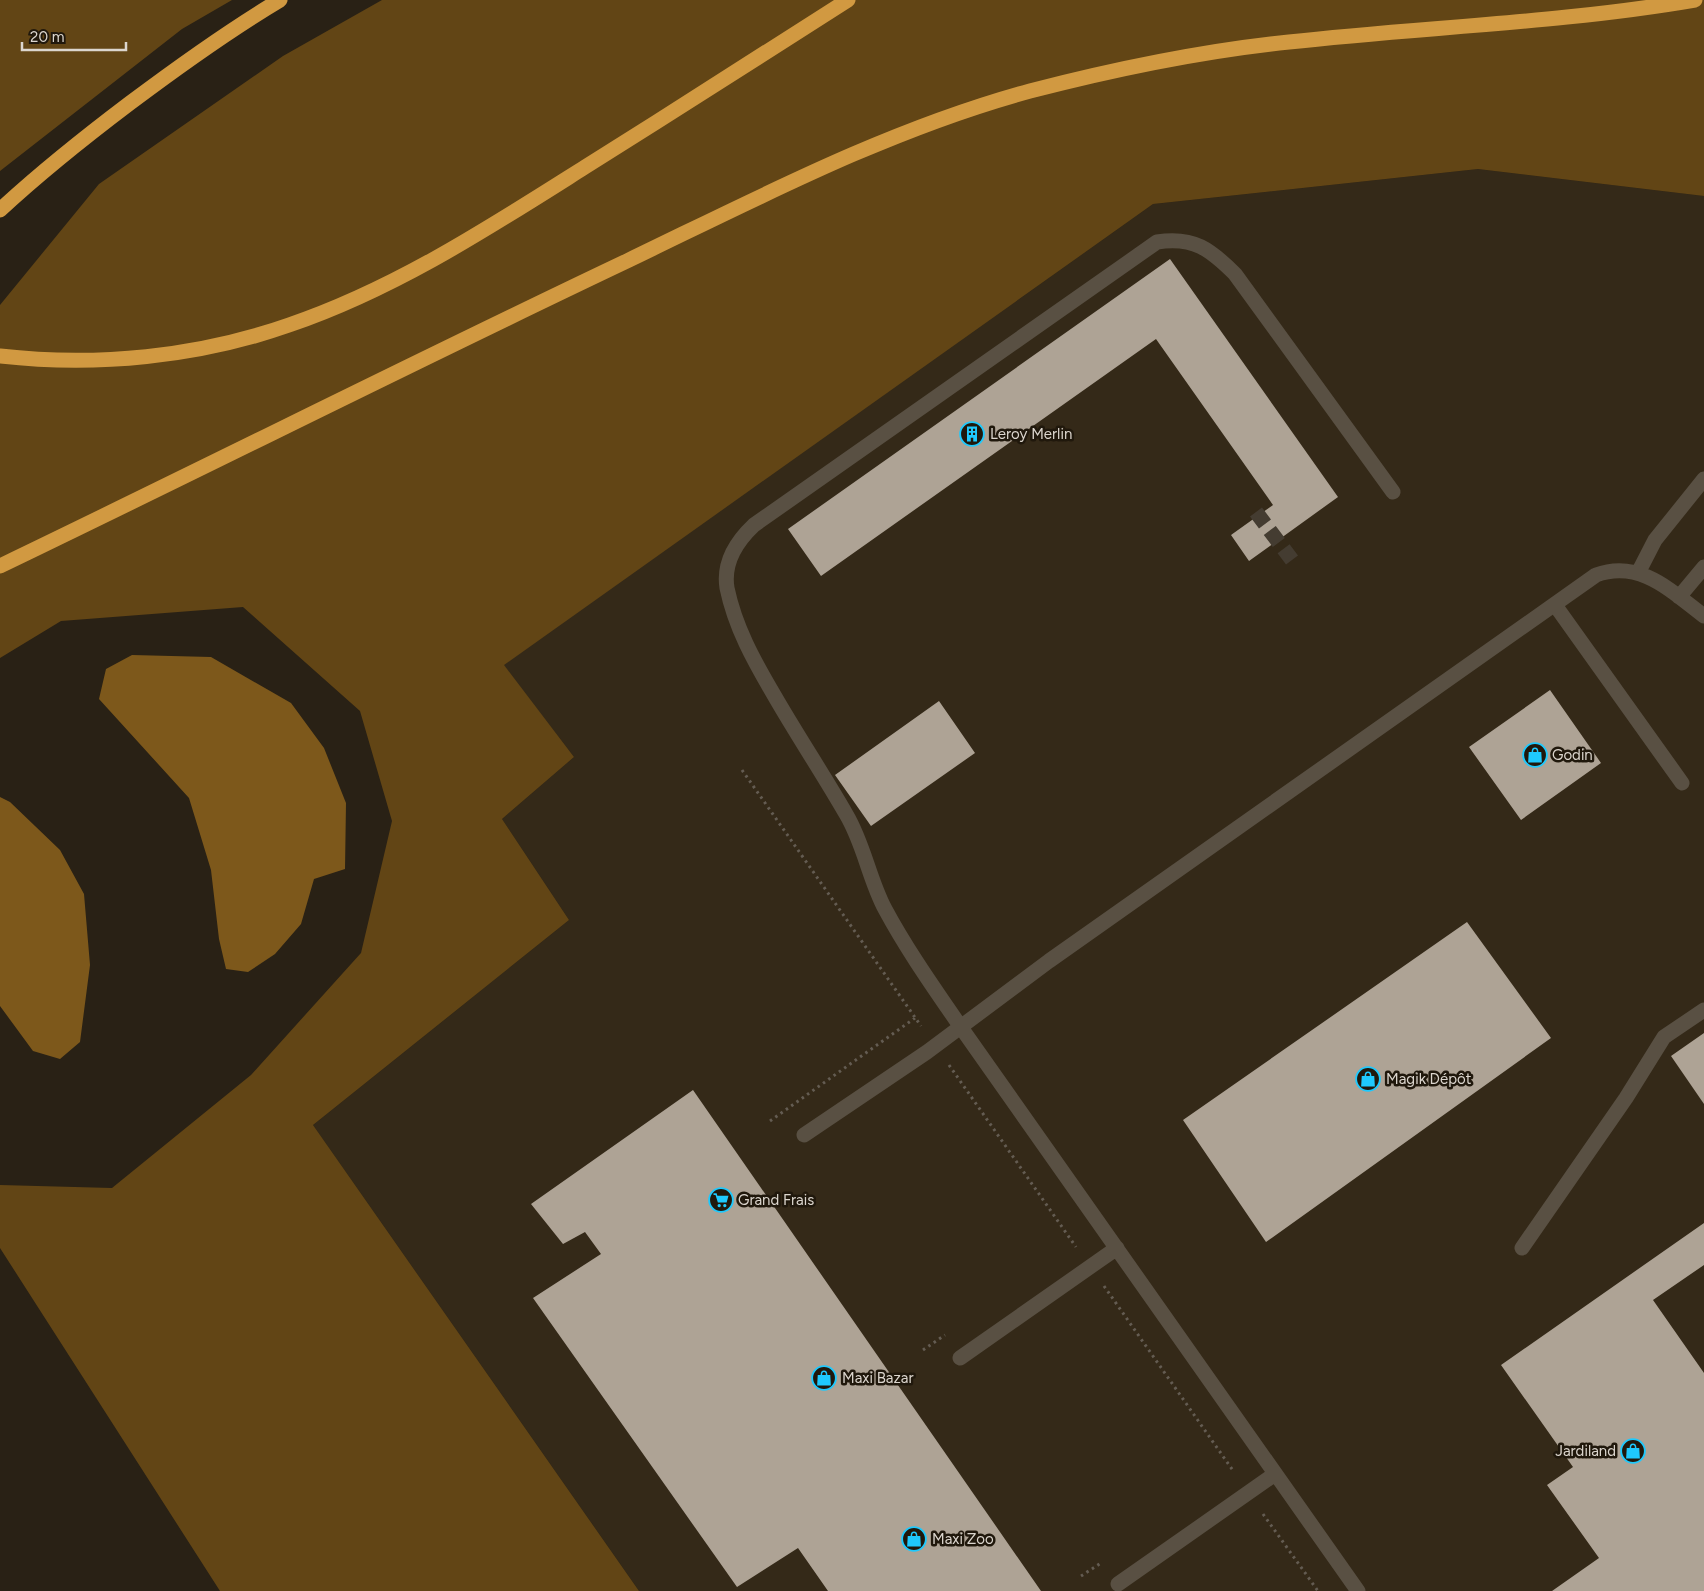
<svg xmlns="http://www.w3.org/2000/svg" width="1704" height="1591" font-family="Figtree,sans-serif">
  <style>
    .built { fill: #342918 }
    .green { fill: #624515 }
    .water { fill: #7d581b }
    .building { fill: #aea395 }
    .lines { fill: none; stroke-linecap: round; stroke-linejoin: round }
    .minor-tunnel { stroke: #443c31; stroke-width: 15; stroke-dasharray: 15 8; stroke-linecap: butt }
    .path { stroke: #645c52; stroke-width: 3; stroke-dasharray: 2.5 4; stroke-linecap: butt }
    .minor { stroke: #595043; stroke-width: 15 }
    .highway { stroke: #d19941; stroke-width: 15 }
    .labels { text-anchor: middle; stroke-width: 5; stroke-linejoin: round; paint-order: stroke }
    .poi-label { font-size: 15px; fill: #dcd6ce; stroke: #20180c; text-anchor: start }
  </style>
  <rect width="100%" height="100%" fill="#292115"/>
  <path class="built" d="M1478,169l226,27v1395h-1065l-326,-466 256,-205 -67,-101 72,-62 -71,-92 650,-461z"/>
  <path class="green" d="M0,0h232l-50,29 -182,142z
    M382,0h1322v196l-226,-27 -325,35 -649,461 70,92 -72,62 67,101 -256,205 326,466h-419l-220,-343v-63l112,3 139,-113 110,-122 31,-132 -32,-110 -117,-104 -182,14 -61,37v-353l99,-121 184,-128z"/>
  <path class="water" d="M132,655l79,2 80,46 33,45 22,55 -1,66 -31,10 -13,45 -26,30 -27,18 -22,-3 -7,-30 -8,-69 -22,-72 -90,-99 7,-30z
    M0,797l10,5 50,48 24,44 6,71 -10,77 -20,17 -27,-8 -33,-45z"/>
  <path class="building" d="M1170,259l168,238 -89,64 -18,-26 42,-30 -117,-166 -335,237 -33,-47z
    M1550,690l51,73 -80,57 -52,-73z
    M939,701l36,52 -104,73 -36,-51z
    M1467,922l84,116 -285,204 -83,-122z
    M1704,1033v71l-33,-48z
    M693,1090l348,501h-213l-30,-43 -61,39 -204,-289 68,-44 -16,-22 -22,12 -32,-40z
    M1704,1223v42l-51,35 51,73v218h-152l47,-33 -52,-73 26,-18 -72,-102z"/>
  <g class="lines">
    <path class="minor-tunnel" d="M1256,512l36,48"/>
    <path class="path" d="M742,770l179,256
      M949,1065l127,182
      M770,1121l145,-103
      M1104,1286l130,186
      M923,1350l22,-15
      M1263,1514l55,77
      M1081,1576l20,-13"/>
    <path class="minor" d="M1638,573l17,-33 49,-61
      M1679,597l25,-30
      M1555,605l127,178
      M804,1135l123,-83 122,-91 547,-386c44,-16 75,16 108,41
      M1522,1248l104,-150 38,-61 40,-27
      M960,1358l157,-110
      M1118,1584l157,-110
      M1358,1591l-398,-565c-26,-38 -53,-76 -75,-117 -16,-30 -21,-65 -39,-95 -23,-40 -49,-79 -72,-119 -20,-34 -39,-68 -47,-107 -4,-25 9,-46 27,-63l403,-283c37,-6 54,8 78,32l158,218"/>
    <path class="highway" d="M0,210c41,-38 85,-73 130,-107 48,-36 98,-72 150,-103
      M0,356c96,11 198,1 289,-31 106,-36 201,-98 296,-158 88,-55 175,-111 263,-167
      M0,566c210,-101 418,-206 629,-306 131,-63 261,-131 401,-169 85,-22 171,-40 259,-49 135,-15 272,-19 406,-42"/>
  </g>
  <defs>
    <g id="building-ring" transform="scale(1.25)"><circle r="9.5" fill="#20180c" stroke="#1fc9fd" stroke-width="1.5"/><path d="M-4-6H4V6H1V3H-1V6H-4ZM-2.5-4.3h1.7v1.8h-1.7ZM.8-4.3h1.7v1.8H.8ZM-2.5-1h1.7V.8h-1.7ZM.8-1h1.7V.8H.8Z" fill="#1fc9fd"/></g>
    <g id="shop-ring" transform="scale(1.25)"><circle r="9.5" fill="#20180c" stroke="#1fc9fd" stroke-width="1.5"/><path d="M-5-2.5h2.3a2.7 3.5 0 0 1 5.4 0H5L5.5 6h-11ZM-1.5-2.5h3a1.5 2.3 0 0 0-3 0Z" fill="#1fc9fd"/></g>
    <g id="supermarket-ring" transform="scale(1.25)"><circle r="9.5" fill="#20180c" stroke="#1fc9fd" stroke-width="1.5"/><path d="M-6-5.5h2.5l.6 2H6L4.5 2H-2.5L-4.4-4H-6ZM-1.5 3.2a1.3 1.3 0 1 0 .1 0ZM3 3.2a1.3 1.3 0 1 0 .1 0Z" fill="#1fc9fd"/></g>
  </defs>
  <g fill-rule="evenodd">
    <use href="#building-ring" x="972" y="434"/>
    <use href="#shop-ring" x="1535" y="755"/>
    <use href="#shop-ring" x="1368" y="1079"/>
    <use href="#supermarket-ring" x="721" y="1200"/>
    <use href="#shop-ring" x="824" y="1378"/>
    <use href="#shop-ring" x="1633" y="1451"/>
    <use href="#shop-ring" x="914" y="1539"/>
  </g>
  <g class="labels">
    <g class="poi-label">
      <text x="990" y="439">Leroy Merlin</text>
      <text x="1552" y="760">Godin</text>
      <text x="1386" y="1084">Magik Dépôt</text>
      <text x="738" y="1205">Grand Frais</text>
      <text x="842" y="1383">Maxi Bazar</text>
      <text x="1616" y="1456" text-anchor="end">Jardiland</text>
      <text x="932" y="1544">Maxi Zoo</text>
    </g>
  </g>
  <path d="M22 42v8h104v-8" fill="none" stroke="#dcd6ce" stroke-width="2.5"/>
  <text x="30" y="42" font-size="15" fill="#dcd6ce" stroke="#20180c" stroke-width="4" paint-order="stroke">20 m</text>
</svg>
